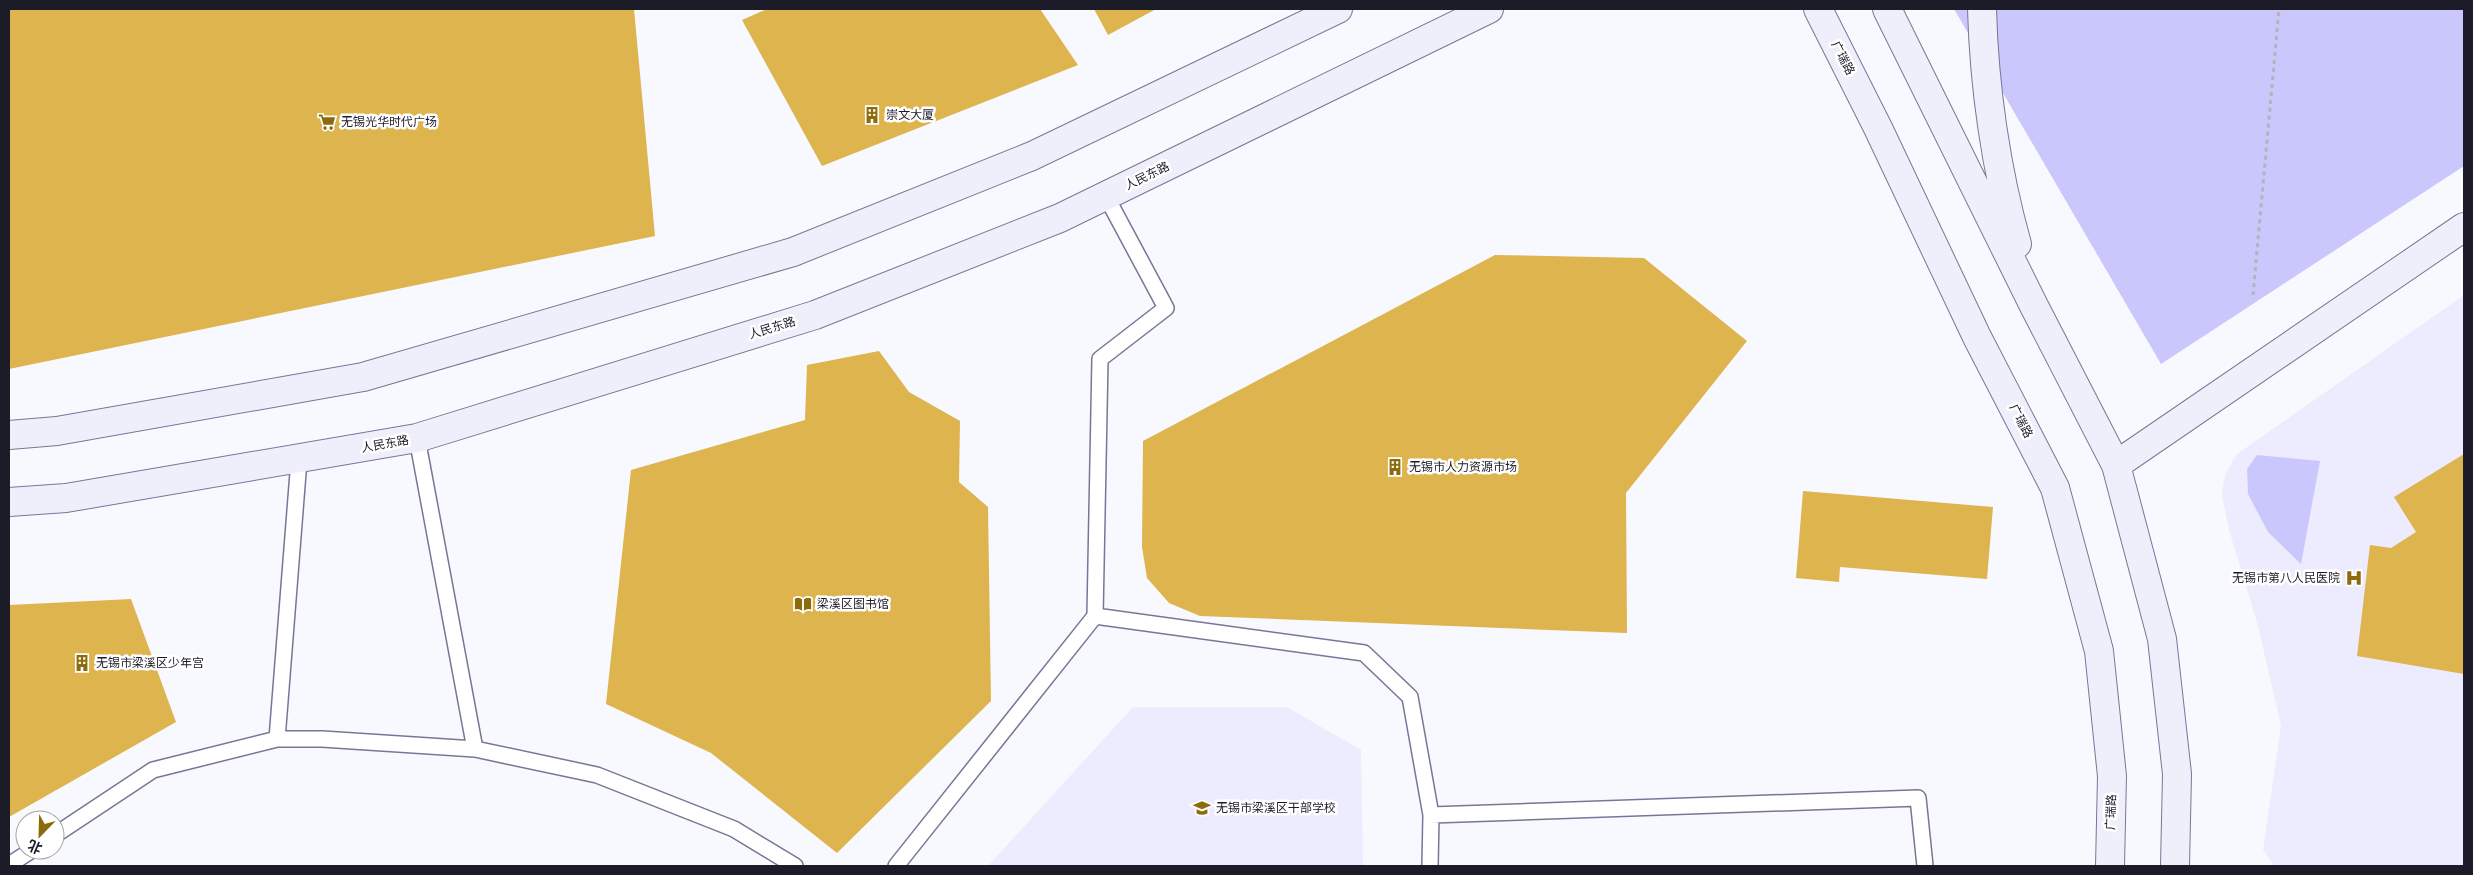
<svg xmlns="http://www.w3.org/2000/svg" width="2473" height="875" font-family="Commissioner,'Noto Sans SC',sans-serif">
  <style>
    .built { fill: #edecfe }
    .green { fill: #cac7fc }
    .building { fill: #ddb44d }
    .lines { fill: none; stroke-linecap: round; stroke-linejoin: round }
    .lane-casing { stroke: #787696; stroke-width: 18 }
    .secondary-casing { stroke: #787696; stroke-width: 30 }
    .path { stroke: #b3b3bb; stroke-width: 3; stroke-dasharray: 4 4; stroke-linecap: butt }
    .lane { stroke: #fff; stroke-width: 15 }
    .secondary { stroke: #efeffc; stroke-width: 28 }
    .labels { text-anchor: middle; stroke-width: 5; stroke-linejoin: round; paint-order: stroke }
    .street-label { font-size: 12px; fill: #1c1b28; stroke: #fff }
    .poi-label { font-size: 12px; fill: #1c1b28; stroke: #fff; text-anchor: start }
  </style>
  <rect width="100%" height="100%" fill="#f8f8ff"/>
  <path class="built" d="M2464,295v571h-190l-11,-16 18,-124 -23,-100 -29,-96 -7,-35 3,-21 12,-20z
    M1133,707h154l74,43 2,116h-375z"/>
  <path class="green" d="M1954,9h510v157l-303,198z
    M2257,455l63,6 -19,103 -33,-32 -20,-38 -1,-25z"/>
  <path class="building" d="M9,9h625l21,227 -646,133z
    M767,9h273l38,56 -256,101 -80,-146z
    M1094,9h62l-48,26z
    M1495,255l149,3 103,83 -121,152 1,140 -427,-17 -31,-13 -22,-25 -5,-31 1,-106z
    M879,351l30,41 51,29 -1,61 29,25 3,194 -154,152 -126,-100 -105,-49 25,-234 174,-50 2,-55z
    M2464,454v220l-107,-18 13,-111 21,3 25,-16 -22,-35z
    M1803,491l190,16 -6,72 -147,-12 -1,15 -43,-4z
    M131,599l45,123 -167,95v-212z"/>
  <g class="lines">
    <g class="lane-casing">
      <path id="lane" d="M1106,196l60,112 -66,51 -5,257 269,37 46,44 21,118 -1,51
        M417,438l58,311 122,26 137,54 61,37
        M299,460l-22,279h45l153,10
        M1431,815l487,-17 7,68
        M55,835l98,-65 124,-31
        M9,865l23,-15
        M896,866l199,-250"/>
    </g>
    <g class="secondary-casing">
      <path id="secondary" d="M1818,9l60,119 99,209 78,151 44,163 13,125 -2,90
        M1887,9l147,297 82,159 46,174 15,135 -2,92
        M1982,9c2,77 14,161 35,235
        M9,435l48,-4 306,-54 430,-125 239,-96 306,-147
        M2116,465l348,-238
        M9,502l57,-4 351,-60 398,-123 245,-97 429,-209"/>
    </g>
    <path class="path" d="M2253,295l26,-286"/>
    <use href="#lane" class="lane"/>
    <use href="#secondary" class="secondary"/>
  </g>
  <defs>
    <g id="building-bare" transform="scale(1.35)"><path d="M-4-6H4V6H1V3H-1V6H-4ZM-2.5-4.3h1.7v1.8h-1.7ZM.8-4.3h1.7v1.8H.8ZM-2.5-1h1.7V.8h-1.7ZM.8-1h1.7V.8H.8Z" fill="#8b6b0b" stroke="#fff" stroke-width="2.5" paint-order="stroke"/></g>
    <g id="supermarket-bare" transform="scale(1.35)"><path d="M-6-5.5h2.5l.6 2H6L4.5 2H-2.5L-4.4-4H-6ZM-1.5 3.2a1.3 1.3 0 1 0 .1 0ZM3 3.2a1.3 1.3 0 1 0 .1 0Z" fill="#8b6b0b" stroke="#fff" stroke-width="2.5" paint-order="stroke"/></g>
    <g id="hospital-bare" transform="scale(1.35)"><path d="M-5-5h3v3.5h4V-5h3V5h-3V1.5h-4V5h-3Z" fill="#8b6b0b" stroke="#fff" stroke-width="2.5" paint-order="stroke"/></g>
    <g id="library-bare" transform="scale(1.35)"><path d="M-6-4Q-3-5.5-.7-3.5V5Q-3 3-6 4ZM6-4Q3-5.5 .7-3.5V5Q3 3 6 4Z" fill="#8b6b0b" stroke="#fff" stroke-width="2.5" paint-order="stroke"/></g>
    <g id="school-bare" transform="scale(1.35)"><path d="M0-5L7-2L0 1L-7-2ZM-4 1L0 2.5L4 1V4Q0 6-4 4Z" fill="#8b6b0b" stroke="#fff" stroke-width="2.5" paint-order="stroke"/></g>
  </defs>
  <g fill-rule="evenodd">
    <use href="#building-bare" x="872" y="115"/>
    <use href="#supermarket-bare" x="327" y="122"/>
    <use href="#building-bare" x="1395" y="467"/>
    <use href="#hospital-bare" x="2354" y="578"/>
    <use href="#library-bare" x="803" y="604"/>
    <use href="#building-bare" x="82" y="663"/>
    <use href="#school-bare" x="1202" y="808"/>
  </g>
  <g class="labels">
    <g class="street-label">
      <text transform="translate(1843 58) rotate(63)" y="4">广瑞路</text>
      <text transform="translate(1147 176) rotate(-26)" y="4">人民东路</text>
      <text transform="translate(772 328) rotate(-17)" y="4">人民东路</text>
      <text transform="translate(2021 421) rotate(63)" y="4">广瑞路</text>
      <text transform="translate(385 444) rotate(-10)" y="4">人民东路</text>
      <text transform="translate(2111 812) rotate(-88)" y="4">广瑞路</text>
    </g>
    <g class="poi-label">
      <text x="886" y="119">崇文大厦</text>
      <text x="341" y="126">无锡光华时代广场</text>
      <text x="1409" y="471">无锡市人力资源市场</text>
      <text x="2340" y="582" text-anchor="end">无锡市第八人民医院</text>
      <text x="817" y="608">梁溪区图书馆</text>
      <text x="96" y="667">无锡市梁溪区少年宫</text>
      <text x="1216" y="812">无锡市梁溪区干部学校</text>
    </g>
  </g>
  <rect width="2473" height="875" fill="none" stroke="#1c1b28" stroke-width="20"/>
  <g transform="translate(40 835) rotate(203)"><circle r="24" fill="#ffffff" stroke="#a4a4a9"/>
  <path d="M0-4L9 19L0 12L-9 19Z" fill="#8b6b0b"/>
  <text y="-8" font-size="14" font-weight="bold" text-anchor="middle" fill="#1c1b28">北</text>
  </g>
</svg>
